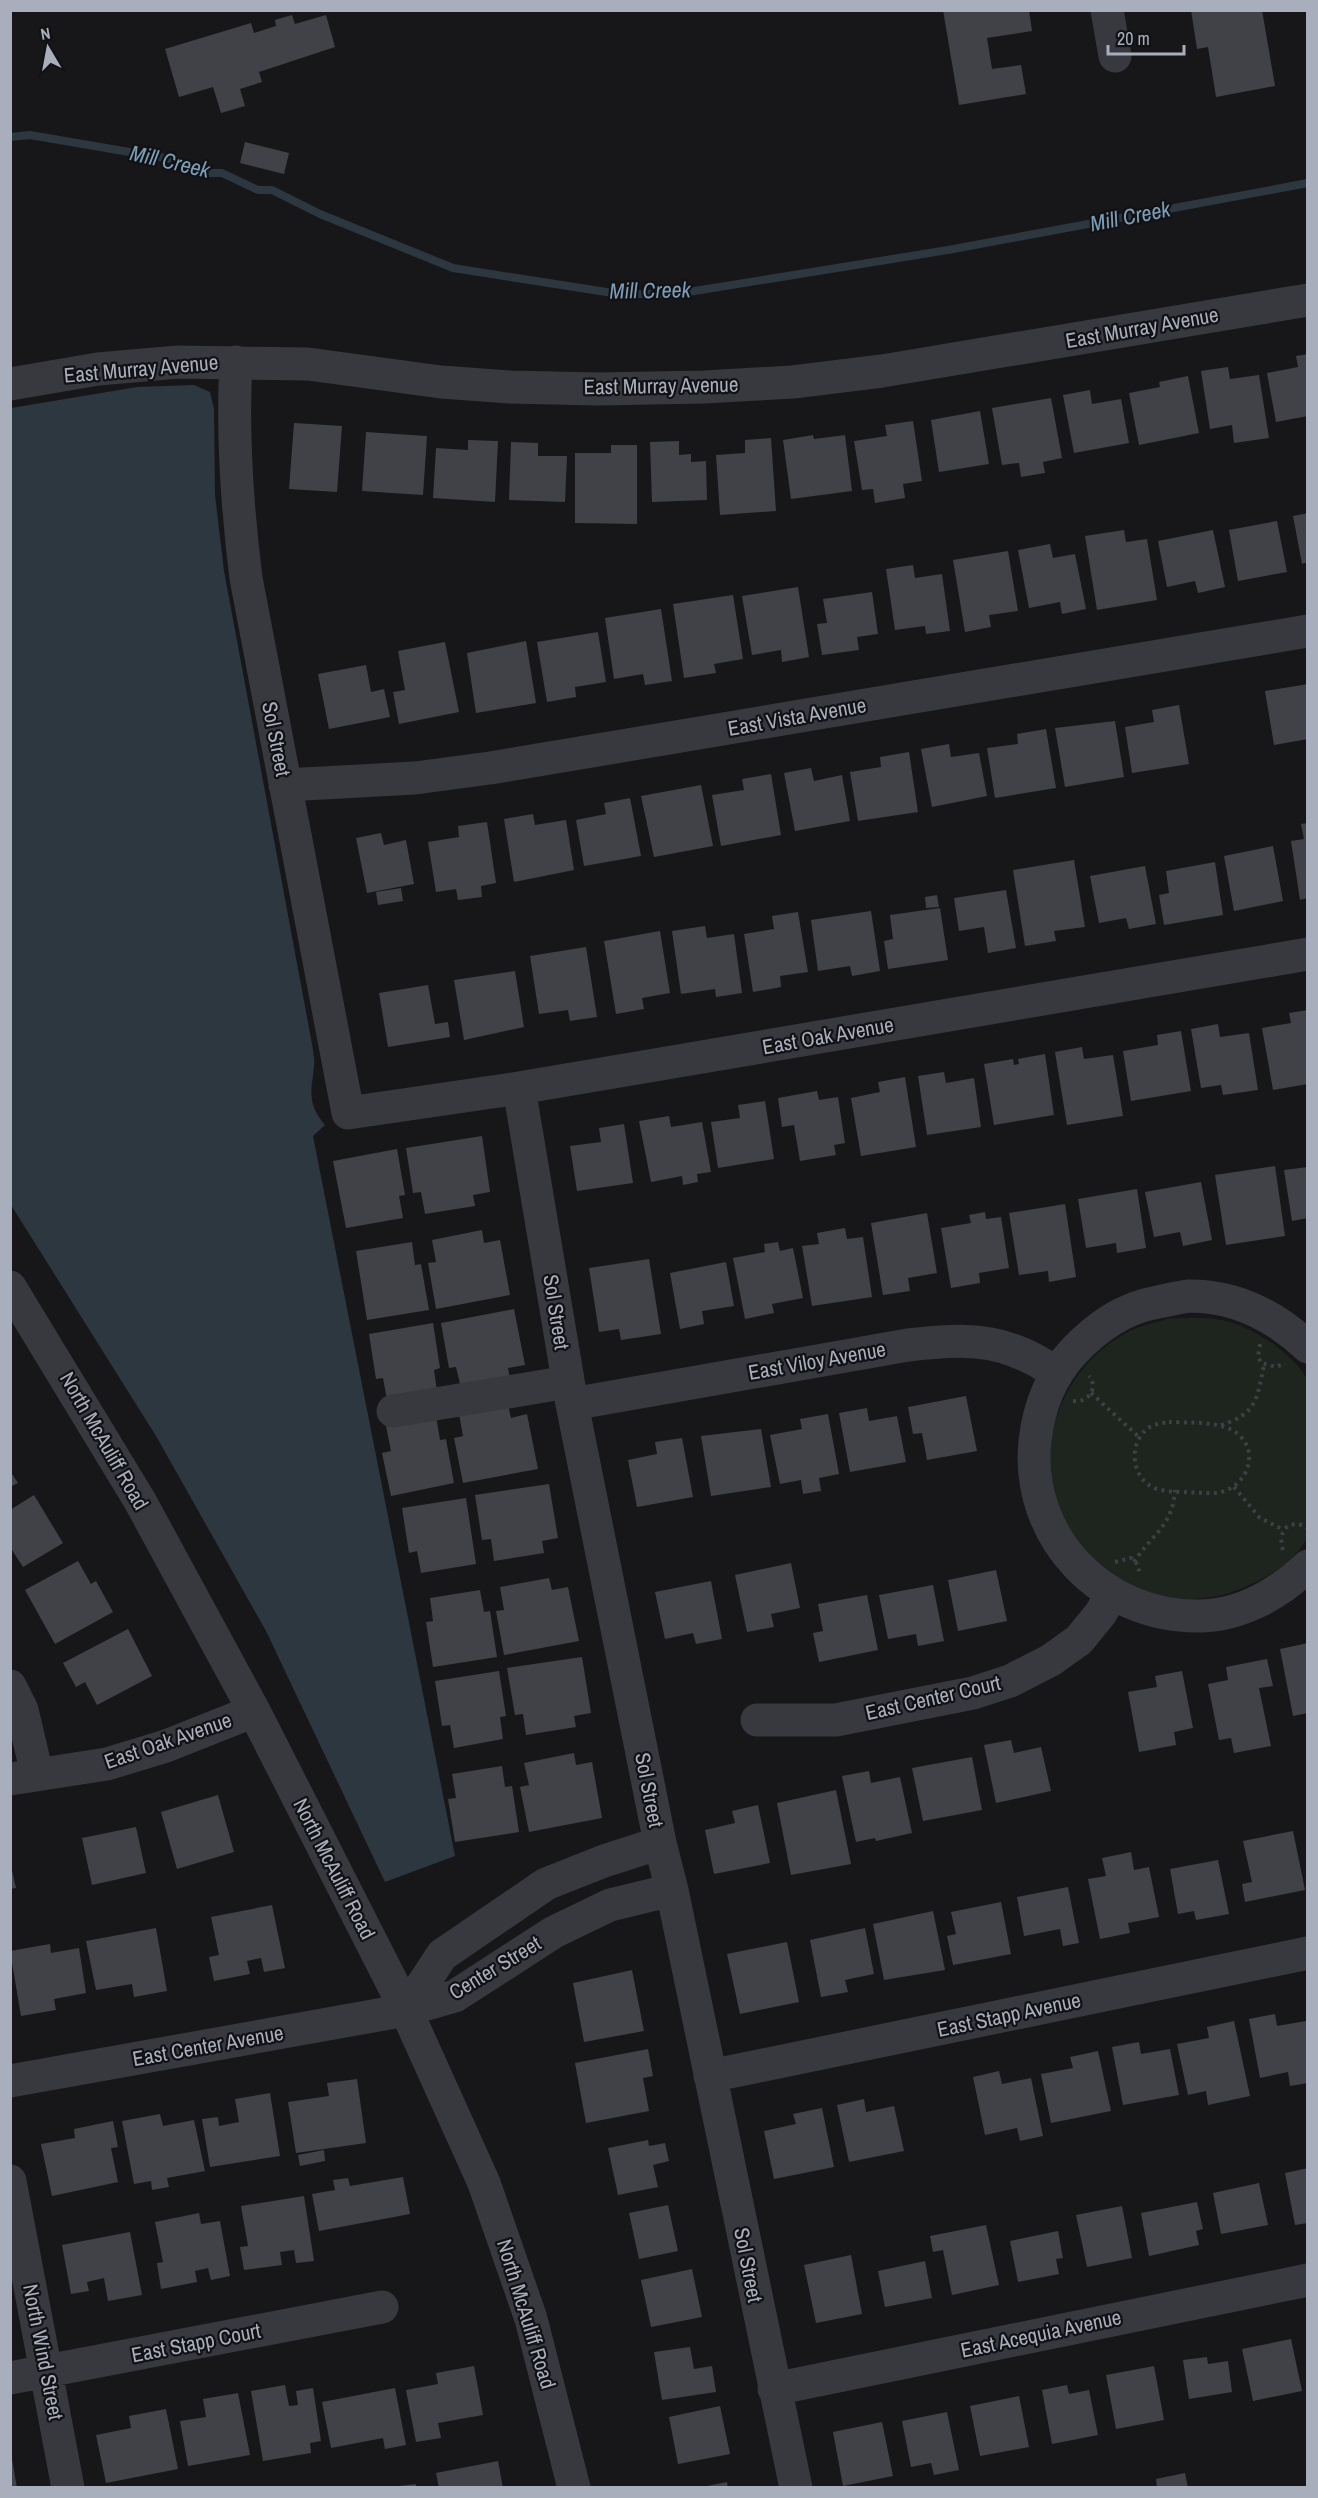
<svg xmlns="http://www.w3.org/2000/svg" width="1318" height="2498" font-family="'Archivo Narrow',sans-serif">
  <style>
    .green { fill: #1d251e }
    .water { fill: #2c373f }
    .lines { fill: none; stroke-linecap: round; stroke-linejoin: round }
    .stream { stroke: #2c373f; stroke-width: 8 }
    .building { fill: #414247 }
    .path { stroke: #3e4046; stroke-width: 4; stroke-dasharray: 3 4.5; stroke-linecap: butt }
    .minor { stroke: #38393f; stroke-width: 33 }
    .labels { text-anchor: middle; stroke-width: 4.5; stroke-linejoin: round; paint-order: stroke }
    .street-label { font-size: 21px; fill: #a8aebb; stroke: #121215 }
    .water-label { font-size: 22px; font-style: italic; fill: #7c9eb9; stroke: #121215 }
  </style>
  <rect width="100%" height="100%" fill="#17171a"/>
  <path class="green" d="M1169,1318c15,1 32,-1 47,1 32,4 76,33 91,60v159c-13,25 -41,41 -67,51 -58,24 -124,3 -161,-46 -5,-6 -11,-12 -14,-18 -35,-69 -7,-155 61,-192 12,-7 29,-10 43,-15z"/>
  <path class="water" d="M194,385l16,7 4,17 1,86 9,76 88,473c1,7 3,16 2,23 -3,26 -7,36 11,58l-12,11 142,720 -70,26 -119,-251 -110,-195 -145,-231v-797l126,-21z"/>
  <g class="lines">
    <path class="stream" d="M10,137l20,-2 146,25 28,13h18l36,17h14l48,24 133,54 166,26h57l272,-44 360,-67"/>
  </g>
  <path class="building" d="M943,10h86l3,21 -45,7 5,31 29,-4 5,29 -67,11z
    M1191,10h71l13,76 -59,11 -8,-50 -11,2z
    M292,15l3,9 31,-9 9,32 -76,25 3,10 -22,7 5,17 -24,7 -8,-26 -34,10 -14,-48 86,-26 3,10 22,-7 -1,-6z
    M245,142l44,11 -5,21 -44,-11z
    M1308,354v62l-32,6 -9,-49 31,-6 -2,-11z
    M1228,367l2,12 29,-4 10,63 -35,5 -2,-18 -22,4 -9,-58z
    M1188,376l11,57 -60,12 -10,-52 31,-6 -1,-5z
    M1090,390l2,14 29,-5 8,44 -55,10 -11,-58z
    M1051,398l11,60 -19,4 2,11 -24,4 -2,-14 -17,2 -10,-57z
    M980,411l9,53 -50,8 -8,-52z
    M913,421l9,60 -19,3 2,14 -30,5 -2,-14 -11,1 -8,-49 33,-5 -2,-11z
    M294,423l48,3 -5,66 -48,-3z
    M366,432l61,4 -4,59 -61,-4z
    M813,435l1,4 31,-4 7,56 -61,8 -8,-59z
    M771,438l5,73 -56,4 -4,-60 29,-2v-13z
    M468,440l30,1 -3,61 -62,-4 3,-50 32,2z
    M679,441v14l12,-1v8l15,-1 1,39 -55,2 -2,-60z
    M511,442l27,1v13h29l-2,46 -56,-2z
    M611,445h26v79l-62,-1v-70h36z
    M1308,513v49l-6,2 -9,-48z
    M1277,521l10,51 -49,9 -9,-51z
    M1124,530l2,12 21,-3 10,61 -60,10 -12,-74z
    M1213,530l12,57 -27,6 -3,-12 -28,6 -9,-46z
    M1050,544l3,14 22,-4 11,55 -24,5 -2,-12 -31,6 -11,-58z
    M1008,551l10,60 -29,4 2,12 -26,5 -12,-72z
    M913,565l2,13 27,-4 8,57 -24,3 -1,-8 -30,4 -9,-61z
    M798,587l11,70 -27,5 -1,-12 -29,5 -10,-59z
    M872,592l6,42 -21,3 2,13 -37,5 -5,-31 10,-1 -4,-24z
    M733,595l10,64 -29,5 2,9 -32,5 -11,-74z
    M661,609l11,72 -27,4 -2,-11 -29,5 -9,-61z
    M598,632l8,50 -31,5 1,10 -29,5 -10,-60z
    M526,641l10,62 -60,10 -9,-60z
    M445,642l14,70 -60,12 -6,-32 12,-2 -7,-39z
    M366,665l5,27 13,-3 6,28 -61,12 -11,-55z
    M1308,684v55l-34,6 -9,-54z
    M1179,705l10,59 -57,9 -7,-46 29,-5 -2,-12z
    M1115,721l9,56 -59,10 -10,-59z
    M1046,729l10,59 -61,10 -8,-50 31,-4 -1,-10z
    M949,744l2,13 28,-4 8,43 -55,11 -11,-58z
    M909,752l9,60 -60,9 -8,-49 31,-5 -1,-10z
    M811,768l3,13 28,-6 8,46 -55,10 -11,-58z
    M771,774l10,61 -60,11 -9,-51 32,-5 -2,-11z
    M701,785l12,61 -59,11 -13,-61z
    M630,798l11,58 -57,10 -8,-46 30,-6 -2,-11z
    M533,814l2,11 31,-5 8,50 -60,12 -10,-63z
    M487,822l9,61 -15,3 1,11 -24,3 -2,-11 -20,3 -8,-50 31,-5 -1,-11z
    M1308,823v75l-8,2 -9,-59 13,-2 -3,-15z
    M381,833l3,12 22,-5 8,44 -47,9 -11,-55z
    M1273,846l10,55 -49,10 -10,-55z
    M1074,860l11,67 -31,4 2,10 -31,5 -12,-76z
    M1215,862l8,53 -59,10 -5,-30 10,-2 -3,-22z
    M1145,866l11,58 -27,5 -3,-11 -27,5 -9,-47z
    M401,888l2,13 -25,4 -2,-13z
    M1006,890l10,58 -28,5 -4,-26 -25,4 -5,-33z
    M937,895l2,12 -13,1 -1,-11z
    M940,908l8,52 -60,9 -4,-28 9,-2 -3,-24z
    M871,911l9,60 -28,5 -2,-10 -32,5 -7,-51z
    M798,912l10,60 -28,4 1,11 -28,5 -9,-58 30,-5 -2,-13z
    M705,926l2,12 27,-4 8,59 -26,4 -1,-8 -34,5 -9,-63z
    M660,931l10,62 -28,5 2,11 -28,5 -12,-73z
    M586,947l11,70 -27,4 -2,-11 -29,4 -9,-58z
    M515,971l9,56 -60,13 -10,-60z
    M428,985l7,39 13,-2 2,15 -62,10 -9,-54z
    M1308,1010v74l-35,6 -11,-62 29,-5 -2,-10z
    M1218,1024l2,13 29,-4 9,57 -35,5 -2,-10 -20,3 -10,-59z
    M1181,1031l10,60 -60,10 -8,-50 35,-6 -1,-10z
    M1082,1047l2,12 29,-4 10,61 -56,9 -12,-73z
    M1045,1054l9,61 -60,10 -10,-61 29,-5 1,6 5,-1 -1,-5z
    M944,1072l2,11 28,-5 7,49 -54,8 -9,-59z
    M905,1077l11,70 -55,9 -10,-58 29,-6 -2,-10z
    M817,1091l2,9 19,-3 7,46 -11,2 2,10 -36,6 -6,-36 -12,2 -4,-29z
    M765,1101l9,58 -56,9 -7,-46 29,-4 -2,-13z
    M669,1116l2,11 31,-5 9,50 -14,2 1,8 -15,3 -1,-9 -31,6 -12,-61z
    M624,1124l9,59 -56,8 -7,-45 31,-4 -2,-14z
    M482,1136l8,56 -17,3 2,11 -50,8 -4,-22 -8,1 -7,-45z
    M397,1149l8,46 -6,1 4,22 -57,10 -13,-67z
    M1275,1166l10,70 -59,9 -11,-70z
    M1308,1167v51l-16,3 -8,-51z
    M1201,1182l11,58 -29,6 -3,-14 -26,5 -9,-45z
    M1137,1189l9,59 -29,5 -1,-10 -30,5 -8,-49z
    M1065,1204l11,73 -27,5 -1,-11 -29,4 -10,-62z
    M985,1212l1,7 15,-2 8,51 -30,5 1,10 -29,5 -10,-60 30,-5 -2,-8z
    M927,1213l10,60 -29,5 2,13 -27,4 -12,-72z
    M845,1228l2,11 16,-2 9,60 -60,9 -10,-60 17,-2 -2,-11z
    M482,1230l2,13 16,-3 10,55 -74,14 -8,-46 8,-1 -4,-22z
    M412,1242l3,23 6,-1 8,46 -62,10 -11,-69z
    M778,1242l2,9 13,-3 10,50 -31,6 2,9 -29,6 -12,-61 32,-6 -1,-8z
    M649,1259l12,75 -40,6 -2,-11 -20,3 -10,-64z
    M726,1262l8,44 -32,5 2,13 -24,5 -10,-56z
    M514,1309l11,56 -17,3 2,11 -49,9 -5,-21 -7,1 -8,-45z
    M433,1323l7,45 -6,2 3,21 -50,9 -4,-22 -7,1 -7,-45z
    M966,1396l11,55 -50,9 -5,-27 -9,1 -5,-27z
    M508,1405l3,13 16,-4 11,55 -75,14 -9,-45 9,-2 -4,-22z
    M867,1408l2,13 28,-5 9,46 -56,10 -11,-59z
    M828,1414l11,60 -20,4 2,13 -18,3 -2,-14 -21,4 -10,-49 32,-6 -2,-10z
    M436,1416l4,24 6,-1 8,44 -63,13 -9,-43 9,-2 -5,-25z
    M761,1429l10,58 -60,9 -10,-60z
    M682,1438l11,59 -56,10 -9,-47 29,-6 -2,-12z
    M10,1471l8,12 -8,4z
    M549,1484l9,54 -16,3 2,12 -50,8 -3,-22 -9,1 -7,-45z
    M34,1495l29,48 -40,24 -13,-20v-37z
    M466,1498l10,66 -55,9 -4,-22 -8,2 -7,-45z
    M78,1561l13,23 5,-3 17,31 -58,32 -30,-54z
    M791,1563l9,45 -29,6 3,13 -27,5 -12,-57z
    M996,1570l11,51 -49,10 -10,-51z
    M549,1578l3,12 16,-3 11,54 -75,14 -8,-44 8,-1 -4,-23z
    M711,1581l11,58 -26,5 -3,-11 -28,6 -10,-47z
    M933,1585l11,56 -26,5 -2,-12 -28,5 -9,-44z
    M480,1590l4,22 6,-1 7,46 -64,10 -7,-45 7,-1 -3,-23z
    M867,1595l11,55 -59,12 -6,-29 10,-2 -5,-27z
    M128,1629l24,47 -55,29 -12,-23 -9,5 -13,-24z
    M1308,1643v70l-15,3 -13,-67z
    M582,1657l9,56 -17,3 2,11 -50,8 -3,-21 -8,1 -8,-47z
    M1267,1659l6,27 -14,2 12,58 -37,7 -3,-15 -12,2 -11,-56 20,-4 -2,-13z
    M499,1671l7,45 -6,1 3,22 -49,9 -4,-23 -8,1 -7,-45z
    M1182,1671l11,57 -19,4 2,13 -37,7 -11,-60 29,-5 -2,-11z
    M1011,1740l3,13 27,-6 10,44 -55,12 -12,-58z
    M574,1753l2,12 16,-3 10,56 -73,14 -9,-45 9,-2 -5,-22z
    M972,1757l10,53 -59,11 -11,-53z
    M502,1766l3,21 7,-1 7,46 -64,10 -7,-43 8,-1 -4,-24z
    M869,1771l2,12 29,-6 12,56 -36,8 -1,-3 -19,4 -14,-66z
    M836,1790l15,74 -60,11 -14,-72z
    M218,1795l16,57 -57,17 -16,-57z
    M758,1805l12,58 -56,11 -9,-44 30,-7 -3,-12z
    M136,1827l10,46 -54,12 -10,-47z
    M1293,1831l12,59 -60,12 -3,-18 10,-2 -9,-41z
    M1131,1852l3,18 15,-3 10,50 -31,6 2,10 -30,6 -12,-60 18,-3 -4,-18z
    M1218,1860l11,54 -33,6 -2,-9 -16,3 -8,-45z
    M10,1862l6,26 -6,1z
    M1068,1887l11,56 -16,3 -3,-17 -36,7 -7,-39z
    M1001,1902l10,52 -58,11 -6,-29 9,-2 -5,-22z
    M272,1905l13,63 -21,4 -3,-14 -14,3 3,13 -36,7 -5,-24 10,-2 -8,-38z
    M933,1911l12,59 -61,10 -11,-56z
    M156,1928l11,63 -33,6 -2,-13 -36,6 -10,-49z
    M865,1928l9,46 -29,6 3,12 -27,5 -11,-57z
    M787,1942l12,60 -59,12 -13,-60z
    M50,1944l1,9 28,-5 7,45 -32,6 2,11 -35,6 -11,-65z
    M632,1970l12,61 -60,11 -11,-59z
    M1275,2014l2,12 29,-5 2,62 -18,3 -2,-14 -28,6 -11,-59z
    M1234,2021l16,75 -42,9 -2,-14 -18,4 -11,-51 32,-6 -2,-11z
    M1139,2042l2,12 29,-5 9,46 -56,10 -11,-58z
    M648,2049l5,27 -10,2 6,33 -63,12 -11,-60z
    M1098,2051l13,60 -60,12 -10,-49 32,-6 -3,-11z
    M999,2071l3,13 29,-6 12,58 -23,5 -3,-13 -32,7 -12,-58z
    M357,2079l9,64 -70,10 -8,-51 41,-6 -2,-13z
    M270,2093l10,63 -70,11 -8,-48 16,-2 1,9 20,-4 -4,-23z
    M864,2099l2,13 28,-6 10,45 -55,11 -12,-57z
    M822,2108l12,59 -60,12 -10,-48 32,-7 -3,-10z
    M160,2114l3,12 31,-6 11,51 -38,7 2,9 -17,3 -1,-9 -17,3 -12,-63z
    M113,2121l5,26 -7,1 7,34 -66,14 -11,-52 34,-6 -1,-9z
    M648,2140l1,6 16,-3 4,18 -16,4 5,22 -40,8 -10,-47z
    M324,2150l1,11 -25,5 -2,-11z
    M1308,2168v55l-13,2 -10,-52z
    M403,2177l7,37 -91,17 -7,-37 23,-4 -2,-10 15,-2 2,8z
    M1259,2183l9,42 -47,9 -8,-41z
    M304,2196l10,65 -18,2 -2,-13 -14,2 2,13 -38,5 -4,-23 8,-1 -7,-40z
    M1197,2202l6,27 -7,2 3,14 -50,11 -8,-43z
    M668,2205l10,46 -39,8 -10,-46z
    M1122,2206l10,52 -45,9 -11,-52z
    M199,2213l2,11 19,-3 10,55 -19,4 -3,-12 -13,3 2,11 -36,7 -4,-26 6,-1 -8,-40z
    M986,2225l13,60 -47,10 -9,-45 -10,2 -3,-16z
    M1058,2231l5,27 -7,1 3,15 -41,8 -8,-41z
    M130,2232l12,63 -34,6 -4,-23 -17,4 2,9 -18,3 -9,-49z
    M851,2255l11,59 -46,9 -12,-58z
    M925,2261l7,37 -47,9 -7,-36z
    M692,2269l10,48 -51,10 -10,-47z
    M1291,2339l11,52 -49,10 -11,-52z
    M690,2347l4,22 18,-3 4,26 -54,8 -8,-48z
    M1207,2357l1,7 20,-3 4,31 -43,7 -6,-39z
    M474,2366l9,49 -45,8 3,15 -25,4 -10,-52 32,-6 -2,-11z
    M1154,2366l10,54 -48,9 -10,-54z
    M285,2385l4,21 9,-1 -2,-14 17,-3 8,53 -11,2 1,10 -48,8 -12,-70z
    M1067,2385l2,9 20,-4 9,45 -46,9 -10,-54z
    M395,2388l11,57 -21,4 -2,-11 -52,10 -9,-46z
    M238,2393l12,62 -62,11 -8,-45 26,-4 -3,-18z
    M1019,2396l10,51 -49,9 -10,-50z
    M720,2406l10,48 -52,10 -9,-47z
    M166,2409l12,60 -72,14 -10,-48 35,-7 -2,-12z
    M947,2412l12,58 -25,5 -3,-12 -20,4 -9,-46z
    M882,2422l11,54 -50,10 -10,-54z
    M12,2459l5,29h-7z
    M498,2461l5,27h-64l-3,-15z
    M1185,2473l3,15h-31l-1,-9z
    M727,2482l1,6h-21v-2z
    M416,2484v4h-17v-2z"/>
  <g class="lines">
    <path class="path" d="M1260,1344l-2,12 3,7 15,4 9,-4
      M1091,1393l49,45
      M1073,1401c15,2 26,-13 16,-25
      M1169,1422c19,1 46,-1 63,8 34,19 13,67 -25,63 -15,-1 -35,0 -50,-4 -25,-8 -30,-44 -10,-60 6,-5 14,-6 22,-7z
      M1221,1425c37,-11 36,-28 43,-60
      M1234,1487l26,31 24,12
      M1283,1550c-6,-19 6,-33 25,-22
      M1115,1562l16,-4 7,7 2,10
      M1134,1562c18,-28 39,-36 41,-72"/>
    <path class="minor" d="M1107,10l8,46
      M236,362c-4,72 1,144 10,216l102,535 171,-25 789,-134
      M10,384l88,-15 80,-7 130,2 133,18 69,5 88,2 106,-2 89,-5 89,-11 426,-71
      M285,785l130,-7 75,-10 818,-137
      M519,1088l53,316 88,439 12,47 124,598
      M10,1287l130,214 114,210 152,299 78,173 47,136 43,169
      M1308,1347c-33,-31 -73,-51 -118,-51 -10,1 -22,4 -32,6 -34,6 -60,24 -84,49 -24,26 -35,55 -39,90 -10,96 67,176 164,175 41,0 79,-22 109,-50
      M572,1404l336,-59c35,-4 73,-8 107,6 15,5 28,14 42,21
      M393,1411l175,-29
      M10,1686l12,24 15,64
      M757,1720h79l137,-27 37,-12 41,-21 28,-20 22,-27 10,-19
      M10,1779l97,-15 59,-18 88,-35
      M406,2010l36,-55 104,-71 58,-23 56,-18
      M710,2076l598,-123
      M10,2081l396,-71 49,-14 99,-64 56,-27 62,-15
      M10,2181l58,307
      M10,2378l372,-71
      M774,2389l534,-109"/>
  </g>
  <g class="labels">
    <g class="street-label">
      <text transform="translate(1142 328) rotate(-10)" y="7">East Murray Avenue</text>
      <text transform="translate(141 369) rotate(-5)" y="7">East Murray Avenue</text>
      <text transform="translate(661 386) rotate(-1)" y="7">East Murray Avenue</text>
      <text transform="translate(797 717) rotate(-10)" y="7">East Vista Avenue</text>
      <text transform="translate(276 739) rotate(79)" y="7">Sol Street</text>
      <text transform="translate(828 1036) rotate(-10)" y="7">East Oak Avenue</text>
      <text transform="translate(556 1312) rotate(81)" y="7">Sol Street</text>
      <text transform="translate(817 1361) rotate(-10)" y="7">East Viloy Avenue</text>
      <text transform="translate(104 1441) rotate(60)" y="7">North McAuliff Road</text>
      <text transform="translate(933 1698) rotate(-13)" y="7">East Center Court</text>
      <text transform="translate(168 1741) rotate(-19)" y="7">East Oak Avenue</text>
      <text transform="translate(649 1790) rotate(79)" y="7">Sol Street</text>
      <text transform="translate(334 1869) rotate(63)" y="7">North McAuliff Road</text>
      <text transform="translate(495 1968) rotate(-31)" y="7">Center Street</text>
      <text transform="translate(1009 2015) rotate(-12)" y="7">East Stapp Avenue</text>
      <text transform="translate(208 2046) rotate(-10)" y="7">East Center Avenue</text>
      <text transform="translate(748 2265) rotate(79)" y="7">Sol Street</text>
      <text transform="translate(526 2314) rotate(73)" y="7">North McAuliff Road</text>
      <text transform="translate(1041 2334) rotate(-12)" y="7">East Acequia Avenue</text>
      <text transform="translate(196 2343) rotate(-11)" y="7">East Stapp Court</text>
      <text transform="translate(43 2352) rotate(79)" y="7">North Wind Street</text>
    </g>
    <g class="water-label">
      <text transform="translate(170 161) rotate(13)" y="8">Mill Creek</text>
      <text transform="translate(1130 216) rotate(-11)" y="8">Mill Creek</text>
      <text transform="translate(650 290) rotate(-1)" y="8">Mill Creek</text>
    </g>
  </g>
  <rect width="1318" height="2498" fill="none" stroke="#a8aebb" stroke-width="24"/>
  <g transform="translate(48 48) rotate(350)" stroke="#121215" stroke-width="4.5" paint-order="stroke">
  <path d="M0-4.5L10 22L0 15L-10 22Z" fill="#a8aebb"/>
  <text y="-9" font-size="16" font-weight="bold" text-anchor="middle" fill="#a8aebb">N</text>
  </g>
  <path d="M1108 45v9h76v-9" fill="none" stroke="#a8aebb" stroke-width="3"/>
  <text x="1117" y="45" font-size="18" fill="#a8aebb" stroke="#121215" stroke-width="4.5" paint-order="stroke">20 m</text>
</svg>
